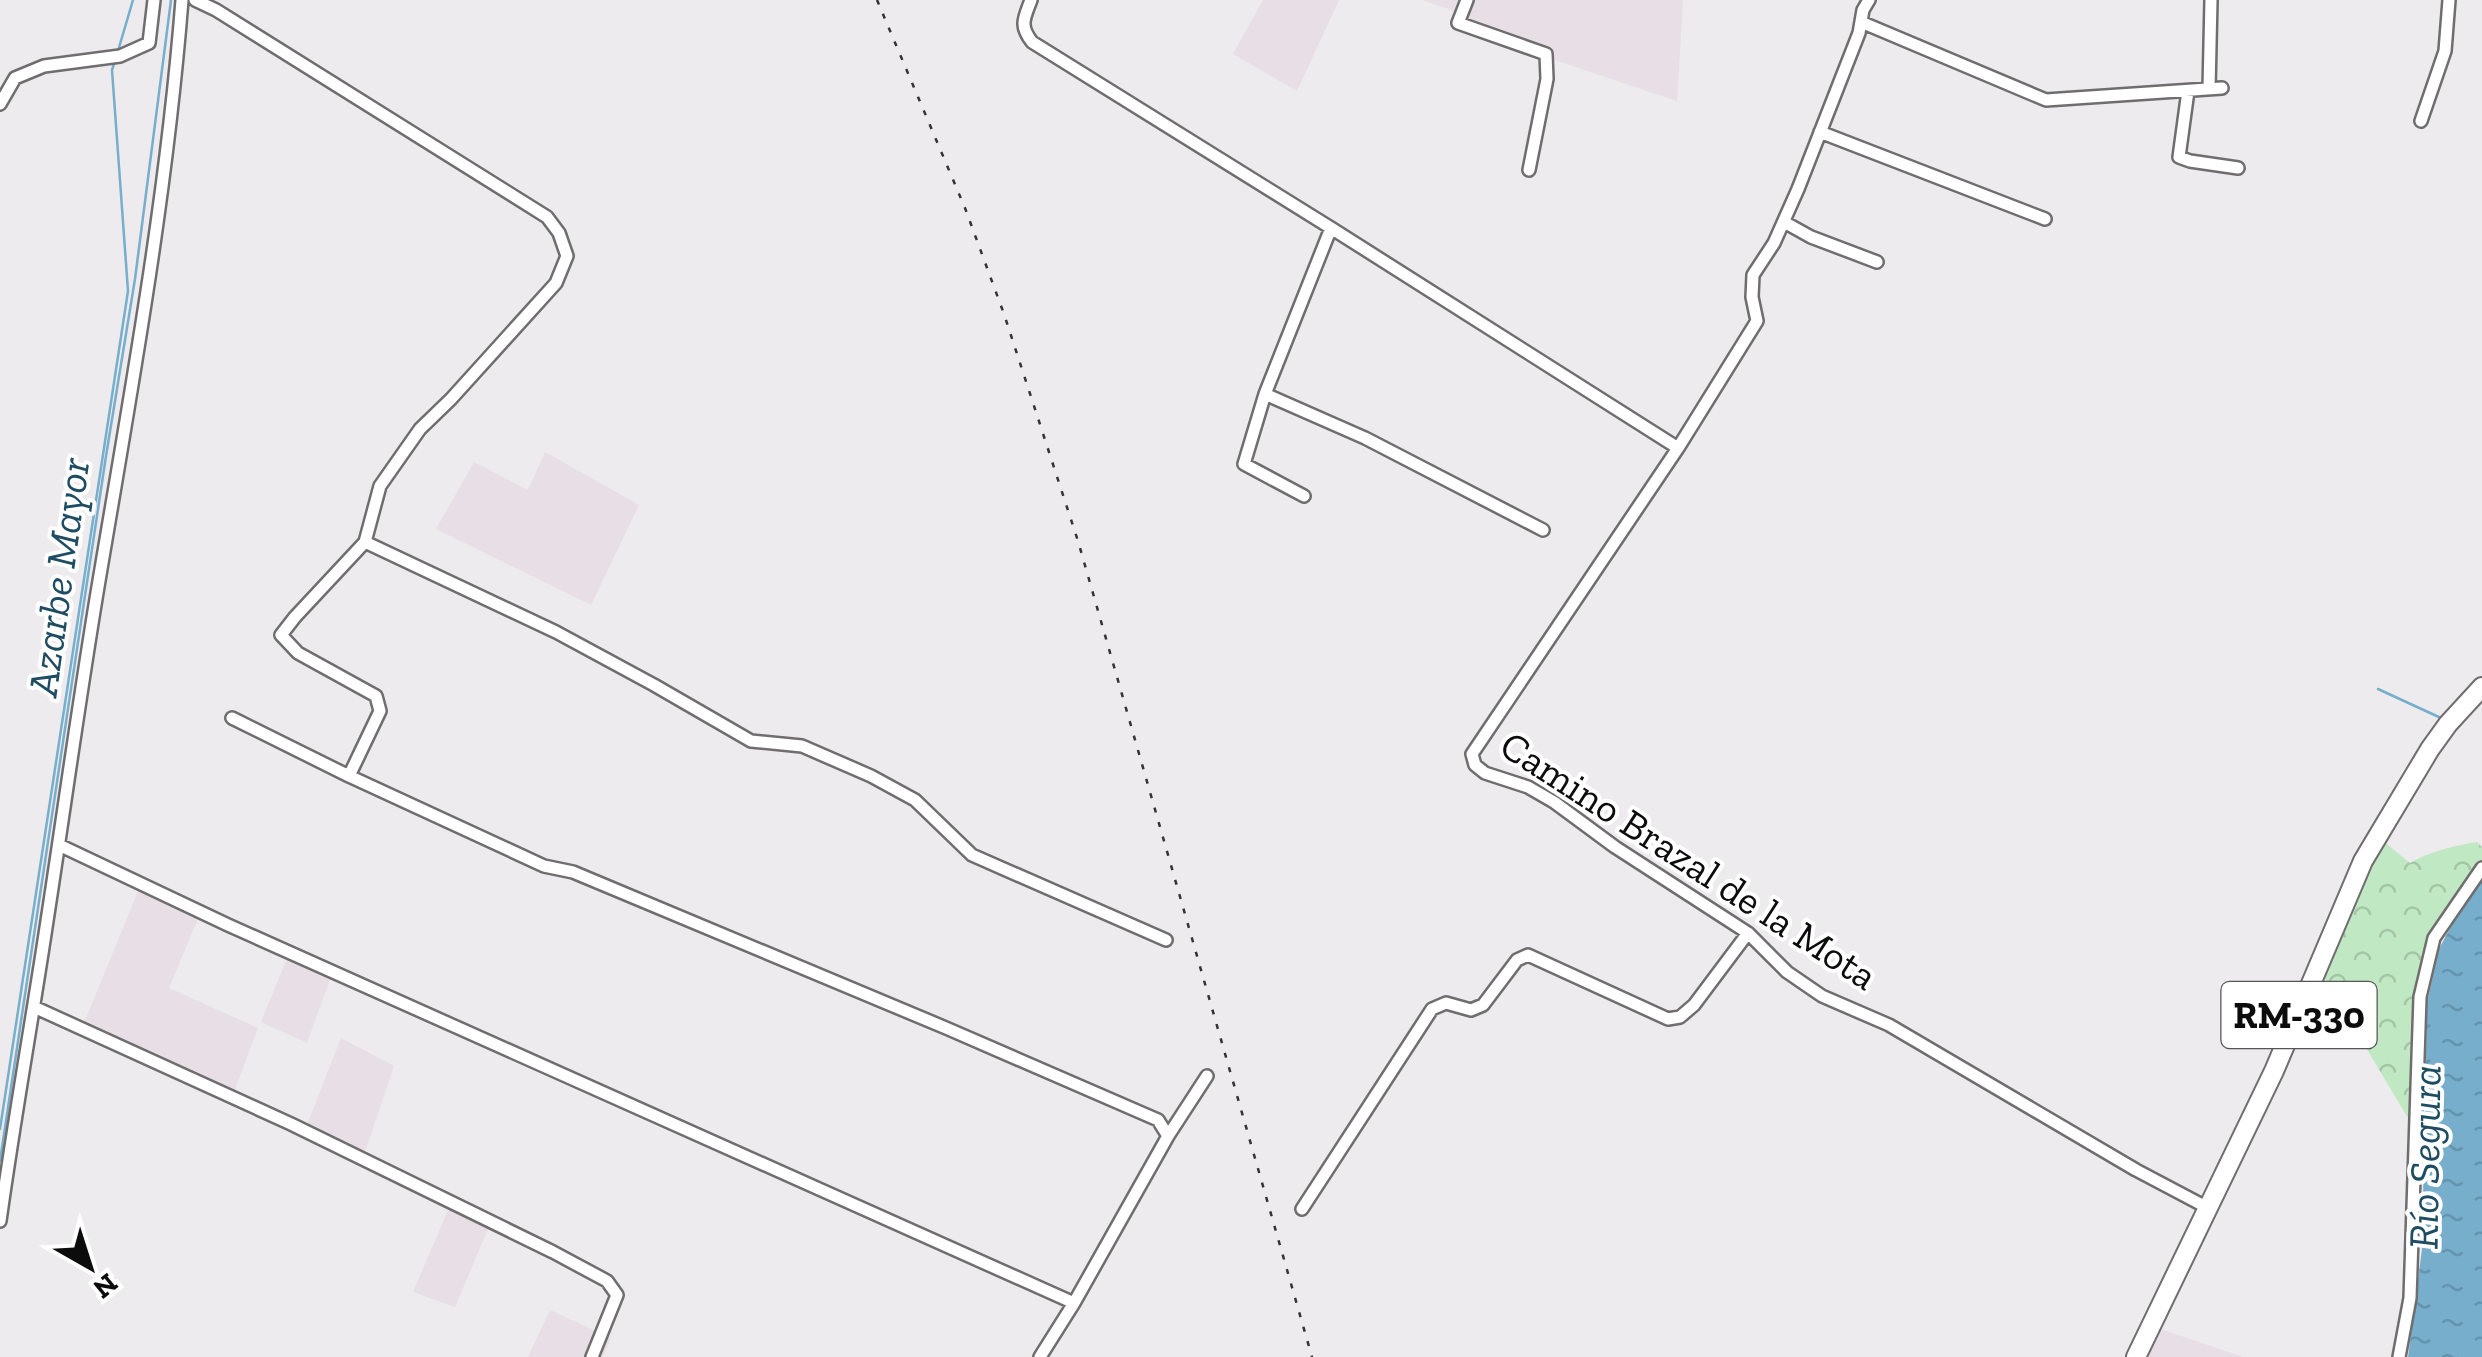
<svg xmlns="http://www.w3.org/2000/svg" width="2482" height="1357" font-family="'Zilla Slab',serif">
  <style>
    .built { fill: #e7dee6 }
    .park { fill: url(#park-crowns) }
    .water { fill: url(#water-ripples) }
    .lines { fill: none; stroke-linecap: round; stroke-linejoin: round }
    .stream { stroke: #76aecc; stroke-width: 2.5 }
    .minor-casing { stroke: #706d6f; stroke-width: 16 }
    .primary-casing { stroke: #706d6f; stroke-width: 22 }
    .minor { stroke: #fff; stroke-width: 11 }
    .primary { stroke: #fff; stroke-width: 18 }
    .rail { stroke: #343334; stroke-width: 2.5; stroke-dasharray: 5 10; stroke-linecap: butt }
    .labels { text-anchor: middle; stroke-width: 8; stroke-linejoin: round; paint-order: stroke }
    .shield { fill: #fff; stroke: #565556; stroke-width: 2.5 }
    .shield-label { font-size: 38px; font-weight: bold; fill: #0d0c0d }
    .street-label { font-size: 40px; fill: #0d0c0d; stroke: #fff }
    .water-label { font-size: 42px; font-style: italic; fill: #1e4c62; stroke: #fff }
  </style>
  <defs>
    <pattern id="park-crowns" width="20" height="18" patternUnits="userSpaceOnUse" patternTransform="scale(2.5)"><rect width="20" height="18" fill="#c0e8c2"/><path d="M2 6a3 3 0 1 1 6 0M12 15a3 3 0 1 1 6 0" fill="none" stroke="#a4c6a6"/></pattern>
    <pattern id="water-ripples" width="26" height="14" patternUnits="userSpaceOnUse" patternTransform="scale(2.5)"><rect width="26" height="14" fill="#76aecc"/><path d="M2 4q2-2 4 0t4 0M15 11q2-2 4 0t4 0" fill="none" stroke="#6594ae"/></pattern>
  </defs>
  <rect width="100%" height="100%" fill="#edebed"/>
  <path class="built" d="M1263,0h76l-42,91 -64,-37z
    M1422,0h261l-6,101 -119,-40 -94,-43 -15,-9z
    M545,452l94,53 -48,100 -155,-76 38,-67 54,28z
    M139,889l60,27 -30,72 89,40 -27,72 -116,-63 -31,-14z
    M288,956l47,10 -28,77 -46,-21z
    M341,1038l53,28 -30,89 -57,-30z
    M473,1203l21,12 -39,92 -42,-15 36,-84 18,11z
    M550,1310l61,28 -8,19h-75z
    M2158,1328l85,29h-98z"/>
  <path class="park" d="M2382,840l28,23c21,-12 43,-17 67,-21l5,5v17l-47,66 -18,53 -9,135 -86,-144z"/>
  <path class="water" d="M2482,878v479h-74l14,-108 5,-246 12,-54 19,-36z"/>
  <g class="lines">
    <path class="stream" d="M118,51l15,-51
      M2378,689l63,29
      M0,1129l128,-838 -16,-221 2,-6
      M0,1161l106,-705 29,-177 36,-279"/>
    <g class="minor-casing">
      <path id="minor" d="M195,0l21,10 331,207 12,16 8,23 -11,27 -105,116 -31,30 -40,57 -15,56 191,90 98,53 97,56 51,5 69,30 44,24 57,55 194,85
        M1031,0c-7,19 -12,25 1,42l299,186
        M1467,0l-9,23 88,31 1,25 -18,91
        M1869,0l-6,10 -4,23 -61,156 -24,54 -21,32 -1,22 5,24 -79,127 -206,306 3,11 10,8 43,14 26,15 61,45 133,86 39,39 35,24 67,29 247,145 72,38
        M1861,22l185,78 176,-12
        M2209,89l2,-89
        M2188,91l-9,66 11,4 48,7
        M0,104l15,-26 29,-12 76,-10 29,-13 5,-43
        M2421,121l24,-70 4,-51
        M1820,132l225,87
        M1784,222l27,15 66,25
        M1265,394l-21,70 60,32
        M1543,530l-178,-92 -100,-44 66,-166 347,220
        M232,718l117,58 31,-65 -4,-15 -78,-43 -17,-18 14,-18 70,-75
        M59,845l169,80 846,378 94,-167 -10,-16 -212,-92 -373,-156 -29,-6 -195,-90
        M34,1007l257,117 262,128 54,29 10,14 -25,62
        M1168,1136l39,-60
        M1302,1209l130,-200 14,-6 25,7 12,-5 34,-45 11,-5 140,64 12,-2 14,-12 54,-72
        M0,1221c14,-101 32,-200 47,-300 18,-117 34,-235 54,-352 32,-189 66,-377 81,-569
        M1040,1357l34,-54
        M2399,1357l11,-59 10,-301 14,-59 48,-70"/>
    </g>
    <g class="primary-casing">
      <path id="primary" d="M2136,1357l138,-286 89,-210 67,-112 18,-25 34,-37"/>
    </g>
    <use href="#minor" class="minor"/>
    <use href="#primary" class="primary"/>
    <path class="rail" d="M877,0l88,208 39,106 74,227 234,816"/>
  </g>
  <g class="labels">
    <rect class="shield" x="2221.5" y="982" width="155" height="66" rx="8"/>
    <g class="shield-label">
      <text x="2299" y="1028">RM-330</text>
    </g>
    <g class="street-label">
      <text transform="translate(1689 860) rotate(33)" y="14">Camino Brazal de la Mota</text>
    </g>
    <g class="water-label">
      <text transform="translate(58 577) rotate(-82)" y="15">Azarbe Mayor</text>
      <text transform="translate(2424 1157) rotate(-89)" y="15">Río Segura</text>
    </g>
  </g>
  <g transform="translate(90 1267) rotate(141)" stroke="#ffffff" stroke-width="8" paint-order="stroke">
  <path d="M0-8L18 38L0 25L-18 38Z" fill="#0d0c0d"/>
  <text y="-15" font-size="28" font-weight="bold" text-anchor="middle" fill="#0d0c0d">N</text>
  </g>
</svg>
